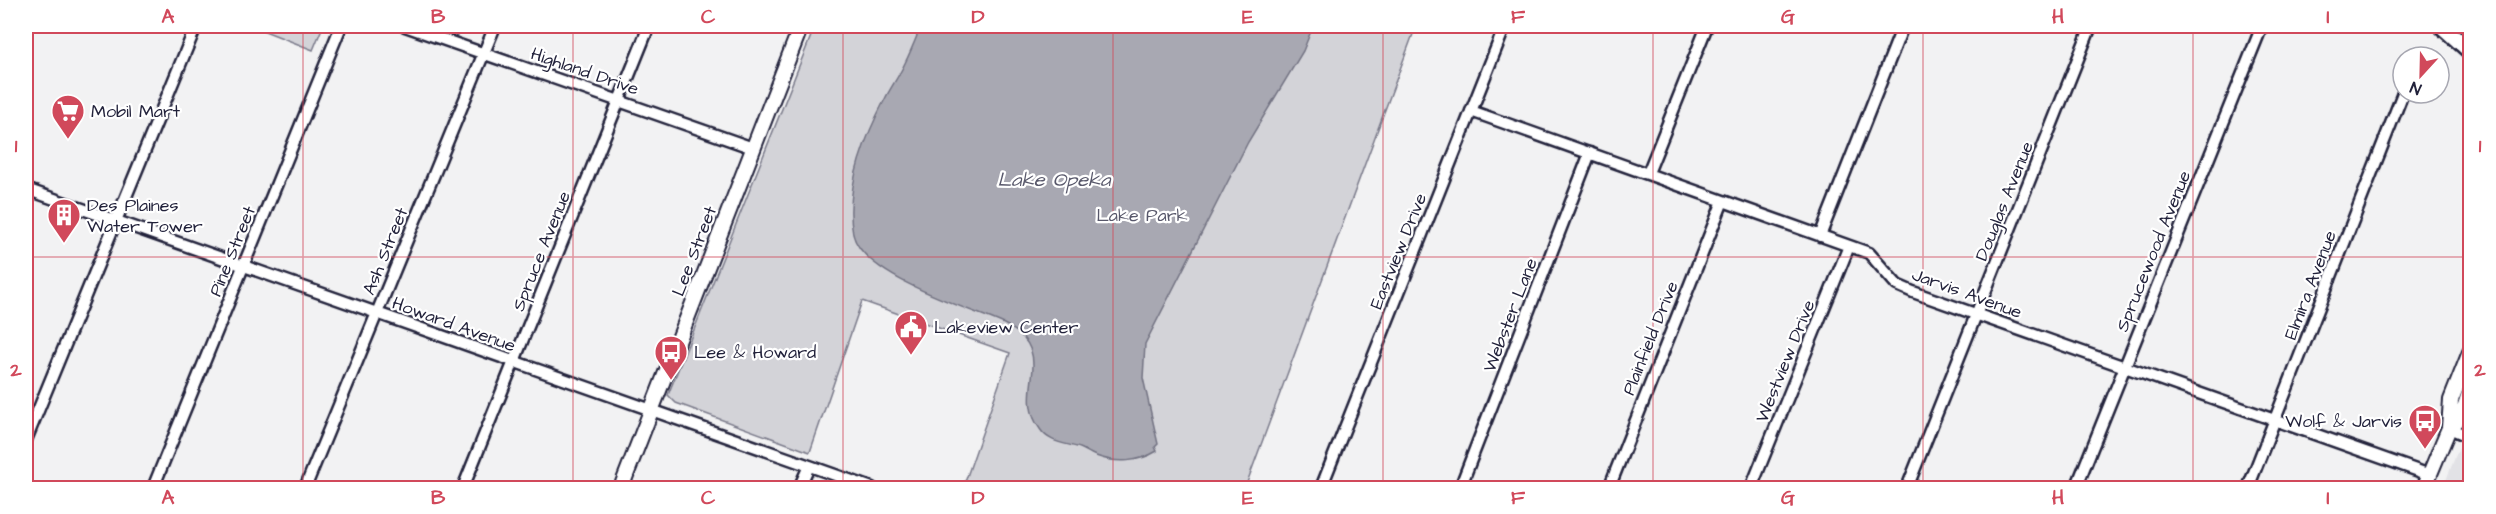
<svg xmlns="http://www.w3.org/2000/svg" width="2496" height="514" font-family="'Architects Daughter',sans-serif">
  <style>
    .built { fill: #e2e2e6 }
    .green { fill: #d3d3d8; stroke: #7a7a8a; stroke-width: 1.5 }
    .water { fill: #a8a8b2; stroke: #727282; stroke-width: 1.5 }
    .lines { fill: none; stroke-linecap: round; stroke-linejoin: round }
    .minor-casing { stroke: #22223b; stroke-width: 15 }
    .major-casing { stroke: #22223b; stroke-width: 18 }
    .highway-casing { stroke: #22223b; stroke-width: 20 }
    .minor { stroke: #fff; stroke-width: 10 }
    .major { stroke: #fff; stroke-width: 14 }
    .highway { stroke: #fff; stroke-width: 15 }
    .grid { fill: none; stroke: #d1495b; stroke-width: 1.5; stroke-opacity: 0.55 }
    .labels { text-anchor: middle; stroke-width: 4.5; stroke-linejoin: round; paint-order: stroke }
    .street-label { font-size: 18px; fill: #22223b; stroke: #fff }
    .poi-label { font-size: 18px; fill: #22223b; stroke: #fff; text-anchor: start }
    .park-label { font-size: 18px; fill: #57576a; stroke: #fff }
    .water-label { font-size: 20px; font-style: italic; fill: #58586b; stroke: #fff }
    .neatline { fill: none; stroke: #d1495b; stroke-width: 2 }
    .grid-label { font-size: 20px; text-anchor: middle; font-weight: bold; fill: #d1495b }
  </style>
  <rect width="100%" height="100%" fill="#f2f2f3"/>
  <filter id="ink" filterUnits="userSpaceOnUse"><feTurbulence type="fractalNoise" baseFrequency=".0167" numOctaves="2"/><feDisplacementMap in="SourceGraphic" scale="12" xChannelSelector="R" yChannelSelector="G"/><feConvolveMatrix kernelMatrix="1 2 1 2 8 2 1 2 1" color-interpolation-filters="sRGB"/></filter>
  <g filter="url(#ink)">
    <path class="built" d="M2470,419v69h-27z"/>
    <path class="green" d="M252,26h71l-10,24z
      M815,26h601l-171,462h-282l47,-135 -148,-52 -52,151 -134,-49 -8,-8z"/>
    <path class="water" d="M921,26h392l-10,25 -55,91 -103,202 -2,34 15,66 -3,3 2,4c-18,11 -40,13 -61,5 -6,-2 -11,-6 -16,-8 -15,-5 -31,-5 -40,-19 -29,-39 22,-77 -38,-106 -36,-16 -140,-47 -149,-89 -9,-45 11,-95 32,-135 6,-12 14,-23 20,-36 6,-12 11,-25 16,-37z"/>
    <g class="lines">
      <g class="minor-casing">
        <path id="minor" d="M405,26l348,122
          M1471,111l398,142 28,32 16,7 517,183
          M1648,173l59,-147
          M26,189l846,299
          M1820,236l83,-210
          M2449,428l21,9
          M26,440l170,-414
          M26,487l3,1
          M153,488l188,-462
          M305,488l190,-462
          M463,488l186,-462
          M799,488l10,-22
          M1321,488l184,-462
          M1460,488l130,-335
          M1609,488l114,-287
          M1751,488l98,-242
          M1907,488l184,-462
          M2076,488l186,-462
          M2248,488l155,-395"/>
      </g>
      <g class="major-casing">
        <path id="major" d="M2449,428l13,-14 8,-23
          M621,488l180,-462
          M2424,488l25,-60 2,-28 19,-48"/>
      </g>
      <g class="highway-casing">
        <path id="highway" d="M2442,26l28,25"/>
      </g>
      <use href="#minor" class="minor"/>
      <use href="#major" class="major"/>
      <use href="#highway" class="highway"/>
    </g>
  </g>
  <path class="grid" d="M303,26v462M573,26v462M843,26v462M1113,26v462M1383,26v462M1653,26v462M1923,26v462M2193,26v462M26,257h2444"/>
  <defs>
    <g id="supermarket-pin" transform="scale(1.725)"><path d="M0 17L-7.5 6A9.5 9.5 0 1 1 7.5 6Z" fill="#d1495b" stroke="#fff"/><path d="M-6-5.5h2.5l.6 2H6L4.5 2H-2.5L-4.4-4H-6ZM-1.5 3.2a1.3 1.3 0 1 0 .1 0ZM3 3.2a1.3 1.3 0 1 0 .1 0Z" fill="#fff"/></g>
    <g id="building-pin" transform="scale(1.725)"><path d="M0 17L-7.5 6A9.5 9.5 0 1 1 7.5 6Z" fill="#d1495b" stroke="#fff"/><path d="M-4-6H4V6H1V3H-1V6H-4ZM-2.5-4.3h1.7v1.8h-1.7ZM.8-4.3h1.7v1.8H.8ZM-2.5-1h1.7V.8h-1.7ZM.8-1h1.7V.8H.8Z" fill="#fff"/></g>
    <g id="civic-pin" transform="scale(1.725)"><path d="M0 17L-7.5 6A9.5 9.5 0 1 1 7.5 6Z" fill="#d1495b" stroke="#fff"/><path d="M-.6-6.5H3V-4.5H.6V-3L4-1V1h2V6H-6V1h2V-1L-.6-3ZM-1.2 2.5V6h2.4V2.5Z" fill="#fff"/></g>
    <g id="bus-pin" transform="scale(1.725)"><path d="M0 17L-7.5 6A9.5 9.5 0 1 1 7.5 6Z" fill="#d1495b" stroke="#fff"/><path d="M-5-6H5V4H4V6H2V4H-2V6H-4V4H-5ZM-3.5-4V0h7V-4ZM-3.5 1.2v1.5H-2V1.2ZM2 1.2v1.5H3.5V1.2Z" fill="#fff"/></g>
  </defs>
  <g fill-rule="evenodd">
    <use href="#supermarket-pin" x="68" y="111"/>
    <use href="#building-pin" x="64" y="215"/>
    <use href="#civic-pin" x="911" y="327"/>
    <use href="#bus-pin" x="671" y="352"/>
    <use href="#bus-pin" x="2425" y="421"/>
  </g>
  <g class="labels">
    <g class="street-label">
      <text transform="translate(585 71) rotate(19)" y="6">Highland Drive</text>
      <text transform="translate(2004 201) rotate(-68)" y="6">Douglas Avenue</text>
      <text transform="translate(232 251) rotate(-68)" y="6">Pine Street</text>
      <text transform="translate(385 251) rotate(-68)" y="6">Ash Street</text>
      <text transform="translate(541 251) rotate(-68)" y="6">Spruce Avenue</text>
      <text transform="translate(694 251) rotate(-69)" y="6">Lee Street</text>
      <text transform="translate(1398 251) rotate(-68)" y="6">Eastview Drive</text>
      <text transform="translate(2153 251) rotate(-68)" y="6">Sprucewood Avenue</text>
      <text transform="translate(2310 285) rotate(-69)" y="6">Elmira Avenue</text>
      <text transform="translate(1967 293) rotate(20)" y="6">Jarvis Avenue</text>
      <text transform="translate(1510 315) rotate(-69)" y="6">Webster Lane</text>
      <text transform="translate(454 324) rotate(20)" y="6">Howard Avenue</text>
      <text transform="translate(1650 338) rotate(-68)" y="6">Plainfield Drive</text>
      <text transform="translate(1785 361) rotate(-68)" y="6">Westview Drive</text>
    </g>
    <g class="poi-label">
      <text x="91" y="117">Mobil Mart</text>
      <text x="87" y="211">Des Plaines<tspan x="87" dy="21">Water Tower</tspan></text>
      <text x="934" y="333">Lakeview Center</text>
      <text x="694" y="358">Lee &amp; Howard</text>
      <text x="2402" y="427" text-anchor="end">Wolf &amp; Jarvis</text>
    </g>
    <g class="park-label">
      <text x="1142" y="221">Lake Park</text>
    </g>
    <g class="water-label">
      <text x="1054" y="186">Lake Opeka</text>
    </g>
  </g>
  <rect width="2496" height="514" fill="none" stroke="#fff" stroke-width="66"/>
  <g transform="translate(2421 75) rotate(202)"><circle r="28" fill="#ffffff" stroke="#a7a7b1" stroke-width="1.5"/>
  <path d="M0-4.5L10 22L0 15L-10 22Z" fill="#d1495b"/>
  <text y="-9" font-size="16" font-weight="bold" text-anchor="middle" fill="#22223b">N</text>
  </g>
  <rect x="33" y="33" width="2430" height="448" class="neatline"/>
  <g class="grid-label">
    <text x="168" y="23">A</text>
    <text x="438" y="23">B</text>
    <text x="708" y="23">C</text>
    <text x="978" y="23">D</text>
    <text x="1248" y="23">E</text>
    <text x="1518" y="23">F</text>
    <text x="1788" y="23">G</text>
    <text x="2058" y="23">H</text>
    <text x="2328" y="23">I</text>
    <text x="16" y="152">1</text>
    <text x="2480" y="152">1</text>
    <text x="16" y="376">2</text>
    <text x="2480" y="376">2</text>
    <text x="168" y="504">A</text>
    <text x="438" y="504">B</text>
    <text x="708" y="504">C</text>
    <text x="978" y="504">D</text>
    <text x="1248" y="504">E</text>
    <text x="1518" y="504">F</text>
    <text x="1788" y="504">G</text>
    <text x="2058" y="504">H</text>
    <text x="2328" y="504">I</text>
  </g>
</svg>
